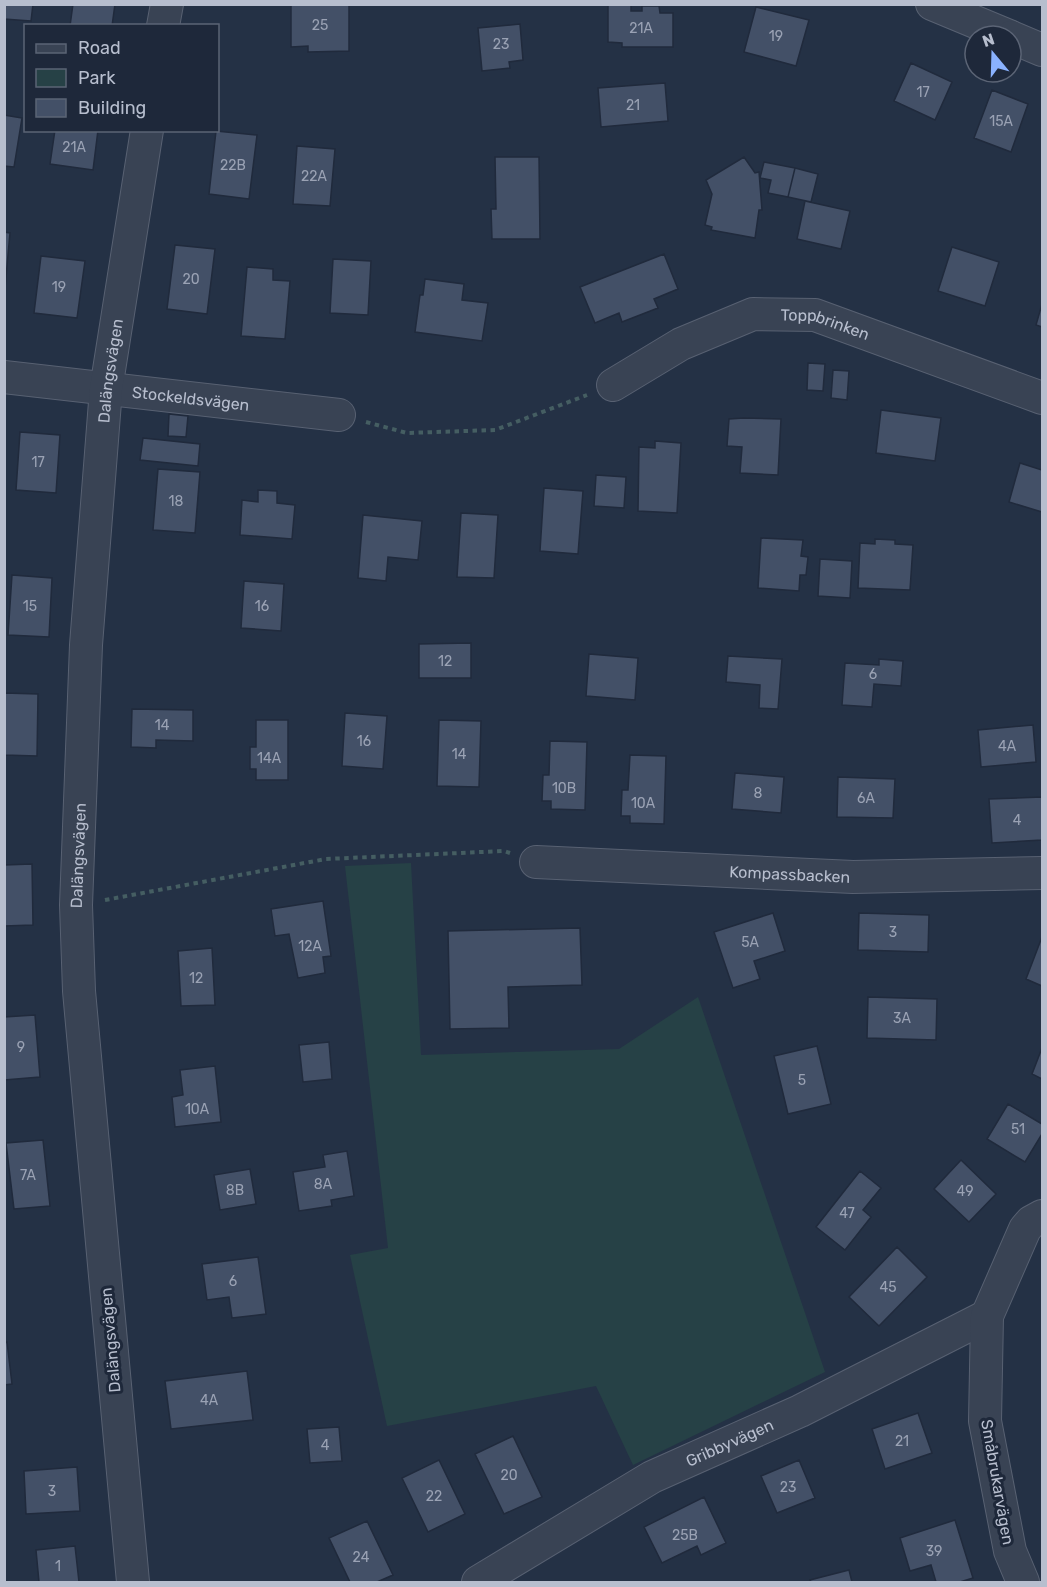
<svg xmlns="http://www.w3.org/2000/svg" width="1047" height="1587" font-family="Rubik,sans-serif">
  <style>
    .green { fill: #264146 }
    .building { fill: #435067; stroke: #202a3c; stroke-width: 1.5 }
    .lines { fill: none; stroke-linecap: round; stroke-linejoin: round }
    .minor-casing { stroke: #586172; stroke-width: 34 }
    .path { stroke: #455e62; stroke-width: 4; stroke-dasharray: 4.5 4.5; stroke-linecap: butt }
    .minor { stroke: #394354; stroke-width: 32 }
    .labels { text-anchor: middle; stroke-width: 6; stroke-linejoin: round; paint-order: stroke }
    .number-label { font-size: 14px; fill: #9aa2b4 }
    .street-label { font-size: 16px; fill: #b7bece; stroke: #1e283a }
  </style>
  <rect width="100%" height="100%" fill="#243145"/>
  <path class="green" d="M411,863l10,192 198,-6 79,-52 127,375 -192,93 -37,-79 -209,40 -37,-171 38,-7 -43,-382z"/>
  <path class="building" d="M4,4h29l-2,17 -27,-2z
    M73,4h42l-3,22h-42z
    M291,4h58v47l-41,1v-6l-17,1z
    M608,4h23v7h11v-5h17l1,7h13v34h-51v-4l-14,-1z
    M756,7l53,13 -13,46 -52,-14z
    M520,24l3,36 -14,2 1,6 -28,3 -4,-43z
    M911,63l41,19 -17,38 -41,-19z
    M665,83l3,38 -67,6 -3,-39z
    M992,90l36,14 -17,48 -37,-14z
    M4,115l18,3 -8,49 -10,-1z
    M55,130h43l-5,40 -43,-6z
    M216,131l41,4 -8,64 -40,-5z
    M297,146l38,3 -5,57 -37,-2z
    M495,157h44l1,82h-48l-1,-30h5z
    M744,157l11,16 4,-1 3,38h-3l-4,28 -44,-8 1,-3 -7,-2 7,-31 -6,-14z
    M764,162l31,6 -7,29 -20,-4 3,-13 -11,-2z
    M795,168l23,6 -7,28 -23,-5z
    M805,201l45,10 -9,38 -44,-10z
    M4,232l6,1 -5,55h-1z
    M175,245l40,4 -8,65 -40,-5z
    M952,247l47,15 -14,44 -47,-15z
    M664,254l14,35 -24,10 4,9 -36,14 -3,-9 -24,10 -15,-36z
    M41,256l44,5 -8,57 -43,-5z
    M333,259l38,2 -3,54 -38,-2z
    M247,267l26,2v11l17,1 -5,58 -44,-3z
    M425,279l39,5 -2,16 26,3 -6,38 -67,-9 5,-37h3z
    M1042,304v23l-6,-2z
    M808,363l17,1 -2,27 -16,-1z
    M833,370l16,1 -2,29 -16,-2z
    M881,410l60,8 -6,43 -59,-8z
    M169,414l19,2 -2,21 -18,-1z
    M744,418l37,1 -3,56 -38,-2 2,-26 -15,-1 2,-27z
    M20,432l40,3 -4,58 -40,-3z
    M143,438l57,6 -2,22 -58,-6z
    M655,441l26,2 -4,70 -39,-2 1,-64 16,1z
    M1020,463l22,7v42l-33,-10z
    M158,469l42,3 -5,61 -42,-3z
    M596,475l30,2 -2,31 -30,-2z
    M544,488l39,3 -5,63 -38,-3z
    M258,490l19,1v12l18,2 -3,34 -52,-4 2,-35 16,2z
    M461,513l37,2 -4,63 -37,-1z
    M363,515l59,6 -4,39 -30,-3 -2,24 -28,-3z
    M761,538l42,2 -2,16 7,1 -2,18h-6l-1,16 -41,-3z
    M875,539l20,1v4l18,1 -3,45 -52,-2 2,-45 15,1z
    M820,559l32,2 -2,37 -32,-2z
    M12,575l40,3 -3,59 -41,-2z
    M244,581l40,3 -3,47 -40,-3z
    M471,643v35h-52v-34z
    M589,654l49,4 -3,42 -49,-4z
    M728,656l54,3 -4,50 -19,-1 1,-23 -34,-3z
    M879,659l24,2 -2,25 -27,-2 -2,23 -30,-2 3,-42 34,2z
    M4,693l34,1 -1,62 -33,-1z
    M132,709l61,1v31l-37,-1v8l-25,-1z
    M345,713l42,3 -4,53 -41,-3z
    M256,720h32v60h-32v-11h-6v-22h6z
    M439,720l42,1 -2,66 -42,-1z
    M1033,725l3,37 -55,5 -3,-37z
    M550,741l37,1 -2,68 -34,-1v-8h-9l1,-26h6z
    M630,755l36,1 -2,68 -34,-1v-7h-9l1,-26h6z
    M735,773l49,4 -3,36 -49,-4z
    M838,777l57,2 -2,39 -56,-1z
    M1042,797v43l-50,3 -3,-44z
    M32,864l1,61 -29,1v-61z
    M323,901l8,55 -8,1 2,16 -27,5 -9,-44 -14,2 -4,-27z
    M773,913l12,38 -31,10 6,18 -27,9 -19,-56z
    M859,913l70,2 -1,37 -70,-2z
    M580,928l2,57 -74,2 1,41 -59,1 -2,-98z
    M1042,937v49l-16,-7z
    M212,948l3,57 -34,1 -3,-55z
    M868,997l69,2 -1,41 -69,-2z
    M35,1015l5,62 -36,3v-63z
    M329,1042l3,37 -29,3 -4,-37z
    M817,1046l14,58 -43,10 -14,-58z
    M1042,1048v31l-10,-5z
    M215,1066l6,56 -46,5 -3,-30 11,-2 -3,-25z
    M1008,1104l34,20v10l-17,28 -38,-23z
    M43,1140l7,66 -36,3 -8,-66z
    M347,1151l7,45 -23,4 1,6 -33,5 -6,-39 32,-5 -2,-12z
    M961,1160l35,34 -27,28 -35,-33z
    M250,1169l6,35 -36,6 -6,-35z
    M860,1171l21,17 -18,22 8,7 -26,33 -29,-23z
    M897,1247l30,30 -48,49 -30,-29z
    M258,1257l8,57 -34,4 -3,-21 -22,3 -5,-36z
    M7,1342l5,42 -8,1v-42z
    M247,1371l6,49 -82,9 -6,-48z
    M918,1413l14,40 -47,16 -13,-40z
    M339,1427l3,34 -32,2 -3,-34z
    M513,1436l29,61 -38,17 -29,-60z
    M439,1460l26,54 -37,18 -26,-54z
    M799,1460l16,38 -38,15 -16,-37z
    M77,1467l3,44 -54,3 -2,-43z
    M704,1497l22,46 -25,12 -4,-9 -35,17 -18,-36z
    M955,1520l18,58 -13,4h-24l-5,-17 -21,6 -10,-33z
    M367,1521l26,54 -16,7h-27l-21,-44z
    M75,1546l4,36h-40l-3,-32z
    M849,1570l3,12h-41l-1,-2z"/>
  <g class="lines">
    <g class="minor-casing">
      <g id="minor">
        <path d="M932,4l77,32"/>
        <path d="M163,26l4,-22"/>
        <path d="M1011,37l31,13"/>
        <path id="s1" d="M4,377l335,38"/>
        <path id="s2" d="M613,385l68,-41 72,-30 62,1 227,83"/>
        <path id="s3" d="M536,862l317,15 189,-4"/>
        <path id="s4" d="M133,1582l-54,-591 -3,-86 10,-260 20,-256 41,-259"/>
        <path id="s5" d="M478,1582l174,-105 148,-66 187,-95"/>
        <path d="M1023,1582l-13,-31 -25,-130 2,-105 38,-87 6,-7 11,-6"/>
      </g>
    </g>
    <path class="path" d="M366,422l41,11 88,-3 92,-35
      M105,900l221,-41 178,-8 6,2"/>
    <use href="#minor" class="minor"/>
  </g>
  <g class="labels">
    <g class="number-label">
      <text x="320" y="30">25</text>
      <text x="641" y="33">21A</text>
      <text x="776" y="41">19</text>
      <text x="501" y="49">23</text>
      <text x="923" y="97">17</text>
      <text x="633" y="110">21</text>
      <text x="1001" y="126">15A</text>
      <text x="74" y="152">21A</text>
      <text x="233" y="170">22B</text>
      <text x="314" y="181">22A</text>
      <text x="191" y="284">20</text>
      <text x="59" y="292">19</text>
      <text x="38" y="467">17</text>
      <text x="176" y="506">18</text>
      <text x="30" y="611">15</text>
      <text x="262" y="611">16</text>
      <text x="445" y="666">12</text>
      <text x="873" y="679">6</text>
      <text x="162" y="730">14</text>
      <text x="364" y="746">16</text>
      <text x="1007" y="751">4A</text>
      <text x="459" y="759">14</text>
      <text x="269" y="763">14A</text>
      <text x="564" y="793">10B</text>
      <text x="758" y="798">8</text>
      <text x="866" y="803">6A</text>
      <text x="643" y="808">10A</text>
      <text x="1017" y="825">4</text>
      <text x="893" y="937">3</text>
      <text x="750" y="947">5A</text>
      <text x="310" y="951">12A</text>
      <text x="196" y="983">12</text>
      <text x="902" y="1023">3A</text>
      <text x="21" y="1052">9</text>
      <text x="802" y="1085">5</text>
      <text x="197" y="1114">10A</text>
      <text x="1018" y="1134">51</text>
      <text x="28" y="1180">7A</text>
      <text x="323" y="1189">8A</text>
      <text x="235" y="1195">8B</text>
      <text x="965" y="1196">49</text>
      <text x="847" y="1218">47</text>
      <text x="233" y="1286">6</text>
      <text x="888" y="1292">45</text>
      <text x="209" y="1405">4A</text>
      <text x="902" y="1446">21</text>
      <text x="325" y="1450">4</text>
      <text x="509" y="1480">20</text>
      <text x="788" y="1492">23</text>
      <text x="52" y="1496">3</text>
      <text x="434" y="1501">22</text>
      <text x="685" y="1540">25B</text>
      <text x="934" y="1556">39</text>
      <text x="361" y="1562">24</text>
      <text x="58" y="1571">1</text>
    </g>
    <g class="street-label">
      <text dy="6" stroke="none"><textPath href="#s2" startOffset="231">Toppbrinken</textPath></text>
      <text dy="6" stroke="none"><textPath href="#s4" startOffset="1215">Dalängsvägen</textPath></text>
      <text dy="6" stroke="none"><textPath href="#s1" startOffset="188">Stockeldsvägen</textPath></text>
      <text dy="6" stroke="none"><textPath href="#s4" startOffset="729">Dalängsvägen</textPath></text>
      <text dy="6" stroke="none"><textPath href="#s3" startOffset="254">Kompassbacken</textPath></text>
      <text transform="translate(110 1340) rotate(-95)" y="6">Dalängsvägen</text>
      <text dy="6" stroke="none"><textPath href="#s5" startOffset="288">Gribbyvägen</textPath></text>
      <text transform="translate(998 1482) rotate(80)" y="6">Småbrukarvägen</text>
    </g>
  </g>
  <rect width="1047" height="1587" fill="none" stroke="#b7bece" stroke-width="12"/>
  <rect x="24" y="24" width="195" height="108" fill="#1e283a" stroke="#5b6475" stroke-width="1.5"/>
  <rect x="36" y="44" width="30" height="9" fill="#394354" stroke="#5b6475" stroke-width="1.5"/>
  <text x="78" y="54" font-size="18" fill="#b7bece">Road</text>
  <rect x="36" y="69" width="30" height="18" fill="#264146" stroke="#5b6475" stroke-width="1.5"/>
  <text x="78" y="84" font-size="18" fill="#b7bece">Park</text>
  <rect x="36" y="99" width="30" height="18" fill="#435067" stroke="#5b6475" stroke-width="1.5"/>
  <text x="78" y="114" font-size="18" fill="#b7bece">Building</text>
  <g transform="translate(993 54) rotate(341)"><circle r="28" fill="#1e283a" stroke="#5b6475" stroke-width="1.5"/>
  <path d="M0-4.5L10 22L0 15L-10 22Z" fill="#8ab2ff"/>
  <text y="-9" font-size="16" font-weight="bold" text-anchor="middle" fill="#b7bece">N</text>
  </g>
</svg>
